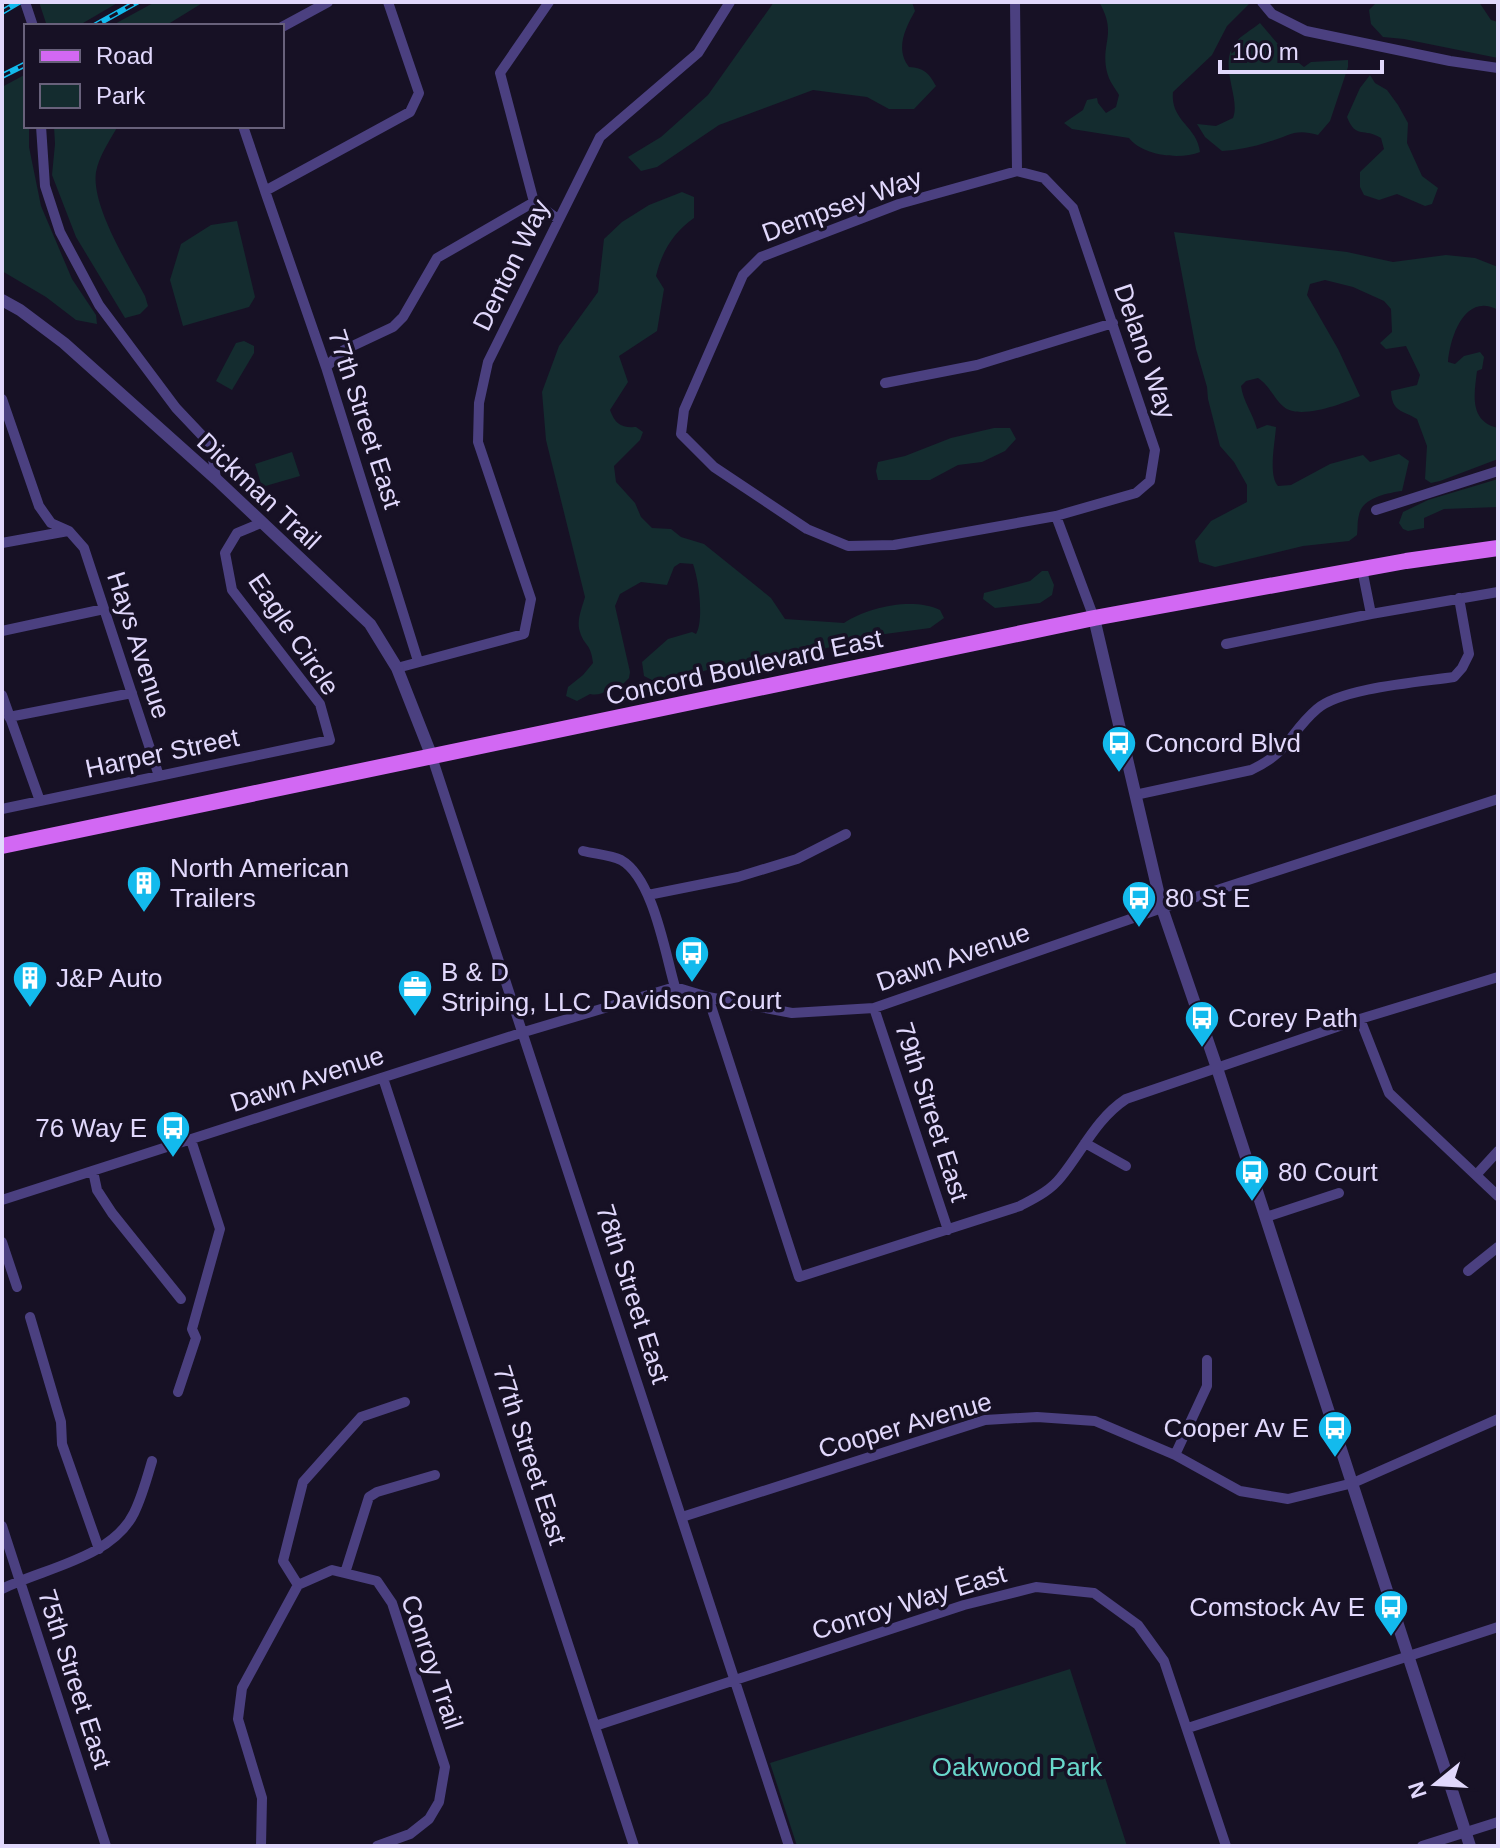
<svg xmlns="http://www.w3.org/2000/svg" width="1500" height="1848" font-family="Helvetica,sans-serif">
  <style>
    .green { fill: #142c2f }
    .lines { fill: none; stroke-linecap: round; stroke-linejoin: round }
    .minor { stroke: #4b4080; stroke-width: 10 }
    .tertiary { stroke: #4b4080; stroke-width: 12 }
    .primary { stroke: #d268f3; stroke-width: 16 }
    .rail-casing { stroke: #13baed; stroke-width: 6 }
    .rail { stroke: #171125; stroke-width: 3; stroke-dasharray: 9; stroke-linecap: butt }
    .labels { text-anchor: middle; stroke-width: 7; stroke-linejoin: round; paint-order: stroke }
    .street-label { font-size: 26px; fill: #e1d8fc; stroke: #171125 }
    .poi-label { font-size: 26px; fill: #e1d8fc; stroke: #171125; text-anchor: start }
    .park-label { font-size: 26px; fill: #69d7cb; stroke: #171125 }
  </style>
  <rect width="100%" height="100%" fill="#171125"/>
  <path class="green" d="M39,2h80l-41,24h-31z
    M155,2h49l-39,24h-54z
    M774,2h138l3,9c-10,18 -20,38 -6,56 15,1 20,6 27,19l-22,23h-25l-22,-12 -54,-7 -94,35 -62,42 -16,4 -13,-14 33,-20 47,-42z
    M1099,2h149l1,2 -22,22 -15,29 -39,37c-3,29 24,34 27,60 -20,8 -57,4 -71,-14l-57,-9 -8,-6 19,-13 4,-10 10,-2 1,5 8,10 10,-6 3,-12c-4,-7 -10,-14 -12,-23 -7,-29 11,-38 -8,-70z
    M1377,2h102l12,18 7,2v36l-94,-19 -21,-2 -12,-13 -2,-14z
    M1260,23l23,27 21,17 7,-5 37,-2v7l-18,54 -12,14c-24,-7 -28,1 -50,7 -15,5 -31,8 -46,9l-17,-14 -8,-13 19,2 17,-8c8,-20 -15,-52 2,-75 5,-7 18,-14 25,-20z
    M26,74v52h3v21l12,59 31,73 24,36 1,9 -21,-4 -30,-23 -44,-26v-184z
    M1370,75l5,8 12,7 11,15 10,18 -1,20 15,33 16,12 -6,16 -7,2 -28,-12 -18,6 -15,-5 -4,-8v-15l24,-23 -3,-11c-17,-11 -25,2 -34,-21l13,-29z
    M54,126h64c-8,14 -19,30 -22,46 -5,34 33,94 49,124l3,10 -8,8 -15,4 -49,-81 -24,-62 3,-31z
    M682,192l12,5v21c-21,15 -32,33 -38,58l8,13 -7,42 -38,25 9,26 -18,28c5,14 11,18 26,17l7,5 -3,8 -26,26 2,16 19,21 6,14 11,11 19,1 10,8 23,7 67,54 14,21 59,4c24,-16 69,-26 96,-13l4,8 -14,10 -45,6 -154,37 -13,1 -8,-3 -18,6 -40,5 -8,-4 -2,-14 26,-23 24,-7 4,2c8,-13 3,-54 -3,-70l-13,-1 -6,4 -7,18 -26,-3 -21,12 -5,12 15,66 -1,6 -8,8c-12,0 -17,11 -31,8l-13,7 -11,-5 2,-9 15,-12 10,-12c-2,-20 -9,-17 -13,-31 -4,-11 2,-24 5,-35l-39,-157 -4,-48 17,-46 39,-54 6,-53 18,-17 27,-17z
    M237,221l18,76 -6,10 -66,19 -13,-46 11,-36 30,-19z
    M1174,232l173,20 46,10 53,-7 29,3 23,9v43c-33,-18 -48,27 -50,52l7,2 9,-8 16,-4 4,5 -2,12 -5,2c-3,24 -8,50 21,57v31l-58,22 -9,2 -6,-4 2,-33 -10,-27c-15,-9 -25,-7 -26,-28l26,-6 3,-10 -14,-29 -20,3 -6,-6 12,-11 -1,-23 -7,-8 -31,-14 -28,-7 -15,4 -3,11 31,54 22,47c-17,8 -61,24 -76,11 -11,-9 -13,-20 -26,-29l-12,3 -5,5c2,15 12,28 16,43l10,-4 9,2c-1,16 -8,48 2,59l13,-1 39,-21 33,-9 7,7 29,-8 10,7 -7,30c-15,2 -40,7 -43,24 -2,7 -1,13 -2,20l-8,6 -46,5 -88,21 -16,-5 -4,-21 16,-20 36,-19v-17l-13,-23 -14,-16 -12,-47 -1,-12 -11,-38z
    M244,341l10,5v7l-22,37 -16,-9 20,-38z
    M994,428h16l6,11 -11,12 -23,11 -24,3 -28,15h-52l-2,-9 2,-9 27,-6 46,-18z
    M292,452l8,24 -38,11 -7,-23z
    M1498,479v28l-54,2 -20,9v10l-16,3 -5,-2 -4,-6 4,-11 25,-12z
    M1042,571h6l6,14 -2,10 -12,8 -45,5 -12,-9 1,-6 46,-12z
    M1070,1669l57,177h-330l-27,-83z"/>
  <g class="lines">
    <path class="minor" d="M25,2l8,24
      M549,2l-49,71 34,129 24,17
      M1015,2l2,169
      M1262,2l10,12 34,17 144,30 48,7
      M282,27l46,-25
      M41,126l4,60 15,46 39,73 77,103 35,37 5,34
      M243,126l22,65 145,-79 9,-19 -31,-91
      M1017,171l27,7 29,30 82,242 -5,31 -14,12 -80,23 -162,29 -46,1 -41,-17 -93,-62 -33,-33 3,-24 59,-135 18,-18 138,-53z
      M265,191l61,176 92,294
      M326,367l18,-17 49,-23 10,-10 34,-59 97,-56
      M885,383l92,-18 136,-42
      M2,399l37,107 12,17 18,8 15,17 75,228
      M1376,510l122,-39
      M1056,516l38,102
      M2,543l66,-12
      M1362,569l9,45
      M2,631l102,-22
      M1226,644l145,-30 127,-22
      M397,668l127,-34 7,-35 -53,-157 1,-39 9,-41 112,-225 98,-84 32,-51
      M2,695l38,106
      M9,717l123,-24
      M432,757l357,1089
      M1135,795l116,-25c39,-18 38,-37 66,-61 24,-21 103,-27 137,-32l8,-9 7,-14 -10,-56
      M2,809l328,-69 -10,-36 -88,-114 -7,-37 12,-20 24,-10
      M583,851c12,3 28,4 38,9 32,18 44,93 54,127
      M648,895l90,-18 59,-18 49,-25
      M708,997l91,280 221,-71c15,-8 30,-15 41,-29 22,-27 35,-58 65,-78l234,-80 138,-42
      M874,1008l74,222
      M1360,1019l29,74 109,103
      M383,1078l251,768
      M1085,1143l41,23
      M93,1171l4,19 15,23 69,86
      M1477,1174l21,-23
      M2,1200l522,-168 151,-45 33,10 84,16 82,-5 288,-100 336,-109
      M1266,1217l73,-24
      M2,1242l15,45
      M1468,1271l30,-24
      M30,1317l31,105 1,22 37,105
      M178,1392l18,-54 -4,-9 28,-100 -29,-89
      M1175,1455l32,-69v-26
      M682,1517l303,-97 52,-3 58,4 80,34 65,36 48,8 65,-16 145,-64
      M2,1526l104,320
      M345,1573l24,-76 8,-5 58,-17
      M298,1585l-15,-24 20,-79 58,-65 44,-15
      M2,1589c42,-21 110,-31 132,-76 8,-16 13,-35 18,-52
      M595,1726l369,-121 72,-18 58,6 44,32 26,36 62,185
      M1188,1728l310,-101
      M261,1846l1,-48 -24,-79 4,-31 56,-103 34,-15 45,11 15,22 53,164 -6,35 -10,17 -19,15 -33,12
      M1422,1846l76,-24"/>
    <path class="tertiary" d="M2,300l18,10 44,33 152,136 154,145 27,44 35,89
      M1094,618l68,290 55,160 253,778"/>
    <path class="primary" d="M2,846l1092,-228 312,-57 92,-13"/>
    <g class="rail-casing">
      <path id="rail" d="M2,12l17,-10
        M94,26l43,-24
        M2,76l24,-12"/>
    </g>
    <use href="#rail" class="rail"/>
  </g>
  <defs>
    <g id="bus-pin" transform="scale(1.8)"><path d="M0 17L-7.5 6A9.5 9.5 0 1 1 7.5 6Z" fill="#13baed" stroke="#171125"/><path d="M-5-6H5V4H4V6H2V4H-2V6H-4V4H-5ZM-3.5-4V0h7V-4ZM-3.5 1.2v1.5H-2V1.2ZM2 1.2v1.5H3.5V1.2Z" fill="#fff"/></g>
    <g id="building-pin" transform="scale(1.8)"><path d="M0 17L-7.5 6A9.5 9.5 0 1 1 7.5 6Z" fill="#13baed" stroke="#171125"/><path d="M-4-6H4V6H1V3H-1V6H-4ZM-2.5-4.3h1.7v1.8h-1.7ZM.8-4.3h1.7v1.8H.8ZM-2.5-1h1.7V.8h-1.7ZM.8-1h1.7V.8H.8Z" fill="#fff"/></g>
    <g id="office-pin" transform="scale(1.8)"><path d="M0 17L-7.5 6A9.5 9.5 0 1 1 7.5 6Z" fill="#13baed" stroke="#171125"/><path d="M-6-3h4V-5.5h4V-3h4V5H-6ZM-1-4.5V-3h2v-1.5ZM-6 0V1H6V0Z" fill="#fff"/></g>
  </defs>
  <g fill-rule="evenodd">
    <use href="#bus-pin" x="1119" y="743"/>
    <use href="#building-pin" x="144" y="883"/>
    <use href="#bus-pin" x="1139" y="898"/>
    <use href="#bus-pin" x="692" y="953"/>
    <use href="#building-pin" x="30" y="978"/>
    <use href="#office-pin" x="415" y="987"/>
    <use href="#bus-pin" x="1202" y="1018"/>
    <use href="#bus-pin" x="173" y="1128"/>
    <use href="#bus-pin" x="1252" y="1172"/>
    <use href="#bus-pin" x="1335" y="1428"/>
    <use href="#bus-pin" x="1391" y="1607"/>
  </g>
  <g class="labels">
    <g class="street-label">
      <text transform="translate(842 205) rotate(-20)" y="9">Dempsey Way</text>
      <text transform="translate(511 265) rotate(-64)" y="9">Denton Way</text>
      <text transform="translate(1145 351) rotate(71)" y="9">Delano Way</text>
      <text transform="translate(365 419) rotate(72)" y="9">77th Street East</text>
      <text transform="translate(259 491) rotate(43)" y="9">Dickman Trail</text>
      <text transform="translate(294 634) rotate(56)" y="9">Eagle Circle</text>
      <text transform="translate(139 645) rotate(72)" y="9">Hays Avenue</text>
      <text transform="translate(744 667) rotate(-12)" y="9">Concord Boulevard East</text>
      <text transform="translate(162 753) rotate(-12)" y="9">Harper Street</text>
      <text transform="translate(953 957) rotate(-19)" y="9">Dawn Avenue</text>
      <text transform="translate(307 1079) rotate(-18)" y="9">Dawn Avenue</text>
      <text transform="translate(932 1112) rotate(72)" y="9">79th Street East</text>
      <text transform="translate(633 1294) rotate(72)" y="9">78th Street East</text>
      <text transform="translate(905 1425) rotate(-16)" y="9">Cooper Avenue</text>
      <text transform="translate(530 1455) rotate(72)" y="9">77th Street East</text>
      <text transform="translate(909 1602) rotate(-17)" y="9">Conroy Way East</text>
      <text transform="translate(432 1662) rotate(71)" y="9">Conroy Trail</text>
      <text transform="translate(75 1679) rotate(72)" y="9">75th Street East</text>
    </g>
    <g class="poi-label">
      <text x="1145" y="752">Concord Blvd</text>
      <text x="170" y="877">North American<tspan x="170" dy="30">Trailers</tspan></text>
      <text x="1165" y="907">80 St E</text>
      <text x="441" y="981">B &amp; D<tspan x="441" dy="30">Striping, LLC</tspan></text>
      <text x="56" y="987">J&amp;P Auto</text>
      <text x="692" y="1009" text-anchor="middle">Davidson Court</text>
      <text x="1228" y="1027">Corey Path</text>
      <text x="147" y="1137" text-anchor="end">76 Way E</text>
      <text x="1278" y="1181">80 Court</text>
      <text x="1309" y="1437" text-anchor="end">Cooper Av E</text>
      <text x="1365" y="1616" text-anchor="end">Comstock Av E</text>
    </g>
    <g class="park-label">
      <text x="1017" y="1776">Oakwood Park</text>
    </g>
  </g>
  <rect width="1500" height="1848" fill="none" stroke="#e1d8fc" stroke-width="8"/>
  <rect x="24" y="24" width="260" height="104" fill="#171125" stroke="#68617b" stroke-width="2"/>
  <rect x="40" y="50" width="40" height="12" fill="#d268f3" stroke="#68617b" stroke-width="2"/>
  <text x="96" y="64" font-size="24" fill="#e1d8fc">Road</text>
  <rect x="40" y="84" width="40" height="24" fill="#142c2f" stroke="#68617b" stroke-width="2"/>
  <text x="96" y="104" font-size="24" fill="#e1d8fc">Park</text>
  <g transform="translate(1436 1784) rotate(252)" stroke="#171125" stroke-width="6" paint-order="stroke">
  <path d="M0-6L14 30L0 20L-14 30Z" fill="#e1d8fc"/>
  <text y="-12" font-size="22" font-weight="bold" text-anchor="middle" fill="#e1d8fc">N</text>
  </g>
  <path d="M1220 60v12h162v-12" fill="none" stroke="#e1d8fc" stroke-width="4"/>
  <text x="1232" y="60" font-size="24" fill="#e1d8fc" stroke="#171125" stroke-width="6" paint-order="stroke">100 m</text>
</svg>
